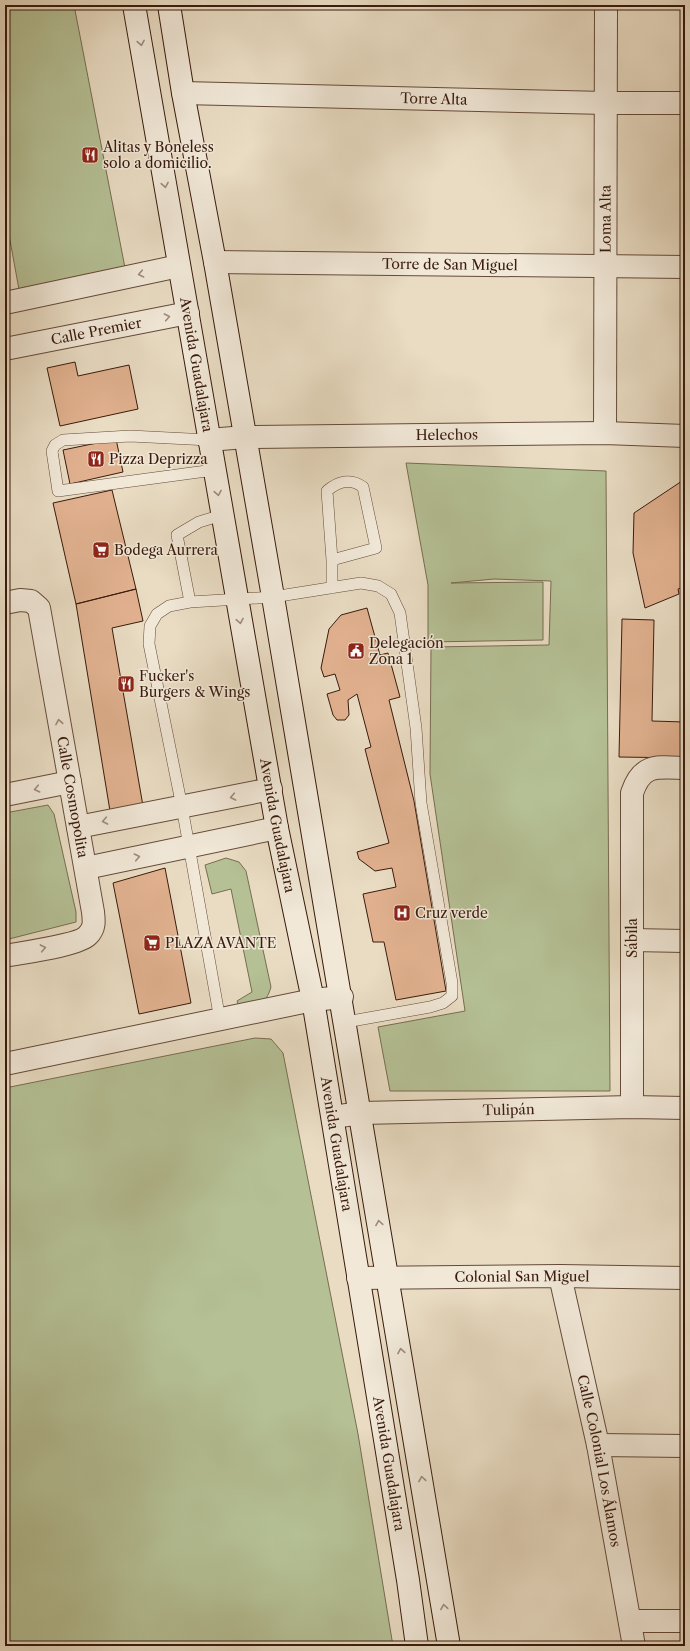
<svg xmlns="http://www.w3.org/2000/svg" width="690" height="1651" font-family="'Libre Caslon Text',serif">
  <style>
    .green { fill: #b5c095; stroke: #776d51 }
    .building { fill: #e1b18f; stroke: #391a0d }
    .lines { fill: none; stroke-linecap: round; stroke-linejoin: round }
    .lane-casing { stroke: #654a3a; stroke-width: 12 }
    .street-casing { stroke: #654a3a; stroke-width: 24 }
    .secondary-casing { stroke: #391a0d; stroke-width: 24 }
    .lane { stroke: #f1e8d8; stroke-width: 11 }
    .street { stroke: #f1e8d8; stroke-width: 22 }
    .secondary { stroke: #f1e8d8; stroke-width: 22 }
    .oneway { stroke: #9e8b7d }
    .labels { text-anchor: middle; stroke-width: 3; stroke-linejoin: round; paint-order: stroke }
    .street-label { font-size: 14px; fill: #391a0d; stroke: #f1e8d8 }
    .poi-label { font-size: 14px; fill: #391a0d; stroke: #f1e8d8; text-anchor: start }
  </style>
  <rect width="100%" height="100%" fill="#e9dcc3"/>
  <filter id="stains"><feTurbulence type="fractalNoise" baseFrequency=".005" numOctaves="4"/><feColorMatrix values="0 0 0 0 .2 0 0 0 0 .09 0 0 0 0 .02 0 0 0 .5 -.17"/></filter>
  <radialGradient id="worn" r=".72"><stop offset=".6" stop-color="#630" stop-opacity="0"/><stop offset="1" stop-color="#630" stop-opacity=".3"/></radialGradient>
  <path class="green" d="M5,5h69l52,268 -106,22 -15,-82z
    M406,463l200,8 4,620h-220l-12,-64 87,-16 -35,-237 1,-127 118,-2 2,-64 -57,-2 -43,4 92,-1v58l-115,2v-57z
    M48,805l6,9 22,98v10l-71,18v-127z
    M226,858l13,4 7,9 25,116c-5,18 -14,18 -30,24l-4,-10 15,-9 -21,-103 -19,5 -7,-29z
    M255,1038l16,1 12,14 75,381 35,212h-388v-558z"/>
  <path class="building" d="M75,362l3,14 51,-11 9,44 -78,17 -13,-58z
    M116,439l7,33 -53,12 -7,-34z
    M685,479v108l-7,2 1,5 -34,14 -12,-55 1,-40z
    M112,490l24,99 -60,15 -23,-101z
    M136,589l7,32 -31,7 31,178 -33,5 -34,-207z
    M367,608l13,47 8,-2 12,44 -11,3 25,101 32,190 -50,9 -12,-58h-11l-10,-48 33,-7 -4,-19 -17,3 -16,-12 -2,-7 32,-9 -24,-94 6,-2 -14,-53 -9,6 1,15 -4,5h-8l-4,-5 -6,-21 13,-4 -5,-16 -11,3 -3,-9 8,-39 12,-14z
    M622,619l32,1 -2,101 33,1v36l-66,-1z
    M165,868l26,135 -52,11 -26,-131z"/>
  <g class="lines">
    <g class="lane-casing">
      <path id="lane" d="M209,440l-79,-4 -67,4 -8,5 -3,6 6,40 156,-21
        M332,560l44,-12 -13,-61c-12,-9 -25,-6 -36,4l5,69v28
        M190,602l-13,-67 22,-13 23,-7
        M220,1020l-38,-213 -33,-163 1,-18 7,-12 12,-8 21,-4 83,-5 88,-14 17,3 13,8 9,19 16,115 5,75 31,180v13l-9,7 -13,4 -84,15"/>
    </g>
    <g class="street-casing">
      <g id="street">
        <path id="s1" d="M183,93l423,10h79"/>
        <path id="s2" d="M215,262l470,5"/>
        <path d="M5,303l174,-37"/>
        <path id="s3" d="M5,349l183,-36"/>
        <path id="s4" d="M605,433l1,-428"/>
        <path id="s5" d="M209,440l36,-3 360,-4 80,3"/>
        <path id="s6" d="M5,603l15,-3 11,1 8,7 54,304c1,9 2,16 -5,23 -8,10 -68,18 -83,21"/>
        <path d="M5,795l65,-13"/>
        <path d="M78,827l193,-38"/>
        <path d="M86,868l191,-40"/>
        <path d="M632,940l53,1"/>
        <path d="M5,1064l308,-64 29,-3"/>
        <path d="M632,1107v-314c10,-30 25,-26 53,-25"/>
        <path id="s7" d="M333,1117l28,-4 271,-6 53,1"/>
        <path id="s8" d="M560,1276l38,169 36,201"/>
        <path id="s9" d="M358,1278l202,-2 125,2"/>
        <path d="M598,1445l87,1"/>
        <path d="M631,1621h54"/>
      </g>
    </g>
    <g class="secondary-casing">
      <g id="secondary">
        <path id="s10" d="M134,5l143,823 36,172 95,580 9,66"/>
        <path d="M169,5l14,88 32,169 58,335 176,1049"/>
      </g>
    </g>
    <use href="#lane" class="lane"/>
    <use href="#street" class="street"/>
    <use href="#secondary" class="secondary"/>
  </g>
  <defs><path id="oneway-chevron" d="M-2-3.5L2.5 0L-2 3.5" fill="none" stroke-width="1.6" stroke-linecap="round" stroke-linejoin="round"/></defs>
  <g class="oneway">
    <use href="#oneway-chevron" transform="translate(141 43) rotate(80)"/>
    <use href="#oneway-chevron" transform="translate(165 185) rotate(80)"/>
    <use href="#oneway-chevron" transform="translate(141 274) rotate(168)"/>
    <use href="#oneway-chevron" transform="translate(167 317) rotate(-11)"/>
    <use href="#oneway-chevron" transform="translate(218 493) rotate(80)"/>
    <use href="#oneway-chevron" transform="translate(240 621) rotate(79)"/>
    <use href="#oneway-chevron" transform="translate(59 722) rotate(-100)"/>
    <use href="#oneway-chevron" transform="translate(37 789) rotate(168)"/>
    <use href="#oneway-chevron" transform="translate(233 797) rotate(169)"/>
    <use href="#oneway-chevron" transform="translate(105 821) rotate(169)"/>
    <use href="#oneway-chevron" transform="translate(137 857) rotate(-12)"/>
    <use href="#oneway-chevron" transform="translate(43 948) rotate(-11)"/>
    <use href="#oneway-chevron" transform="translate(379 1223) rotate(-99)"/>
    <use href="#oneway-chevron" transform="translate(401 1351) rotate(-100)"/>
    <use href="#oneway-chevron" transform="translate(422 1479) rotate(-99)"/>
    <use href="#oneway-chevron" transform="translate(444 1607) rotate(-99)"/>
  </g>
  <defs>
    <g id="restaurant-square" transform="scale(0.9)"><rect x="-9" y="-9" width="18" height="18" rx="4" fill="#8f2418" stroke="#f1e8d8"/><path d="M-5-6h1v4h1v-4h1v4h1v-4h1v5L-1.5 .5V6h-2V.5L-5-1ZM5-6V6H3V1.5H1.5Q1.5-4 5-6Z" fill="#fff"/></g>
    <g id="supermarket-square" transform="scale(0.9)"><rect x="-9" y="-9" width="18" height="18" rx="4" fill="#8f2418" stroke="#f1e8d8"/><path d="M-6-5.5h2.5l.6 2H6L4.5 2H-2.5L-4.4-4H-6ZM-1.5 3.2a1.3 1.3 0 1 0 .1 0ZM3 3.2a1.3 1.3 0 1 0 .1 0Z" fill="#fff"/></g>
    <g id="civic-square" transform="scale(0.9)"><rect x="-9" y="-9" width="18" height="18" rx="4" fill="#8f2418" stroke="#f1e8d8"/><path d="M-.6-6.5H3V-4.5H.6V-3L4-1V1h2V6H-6V1h2V-1L-.6-3ZM-1.2 2.5V6h2.4V2.5Z" fill="#fff"/></g>
    <g id="hospital-square" transform="scale(0.9)"><rect x="-9" y="-9" width="18" height="18" rx="4" fill="#8f2418" stroke="#f1e8d8"/><path d="M-5-5h3v3.5h4V-5h3V5h-3V1.5h-4V5h-3Z" fill="#fff"/></g>
  </defs>
  <g fill-rule="evenodd">
    <use href="#restaurant-square" x="90" y="155"/>
    <use href="#restaurant-square" x="96" y="459"/>
    <use href="#supermarket-square" x="101" y="550"/>
    <use href="#civic-square" x="356" y="651"/>
    <use href="#restaurant-square" x="126" y="684"/>
    <use href="#hospital-square" x="402" y="913"/>
    <use href="#supermarket-square" x="152" y="943"/>
  </g>
  <g class="labels">
    <g class="street-label">
      <text dy="5" stroke="none"><textPath href="#s1" startOffset="251">Torre Alta</textPath></text>
      <text dy="5" stroke="none"><textPath href="#s4" startOffset="214">Loma Alta</textPath></text>
      <text dy="5" stroke="none"><textPath href="#s2" startOffset="235">Torre de San Miguel</textPath></text>
      <text dy="5" stroke="none"><textPath href="#s3" startOffset="93">Calle Premier</textPath></text>
      <text dy="5" stroke="none"><textPath href="#s10" startOffset="365">Avenida Guadalajara</textPath></text>
      <text dy="5" stroke="none"><textPath href="#s5" startOffset="238">Helechos</textPath></text>
      <text dy="5" stroke="none"><textPath href="#s6" startOffset="229">Calle Cosmopolita</textPath></text>
      <text dy="5" stroke="none"><textPath href="#s10" startOffset="833">Avenida Guadalajara</textPath></text>
      <text transform="translate(632 938) rotate(-90)" y="5">Sábila</text>
      <text dy="5" stroke="none"><textPath href="#s7" startOffset="176">Tulipán</textPath></text>
      <text dy="5" stroke="none"><textPath href="#s10" startOffset="1157">Avenida Guadalajara</textPath></text>
      <text dy="5" stroke="none"><textPath href="#s9" startOffset="164">Colonial San Miguel</textPath></text>
      <text dy="5" stroke="none"><textPath href="#s8" startOffset="189">Calle Colonial Los Álamos</textPath></text>
      <text dy="5" stroke="none"><textPath href="#s10" startOffset="1481">Avenida Guadalajara</textPath></text>
    </g>
    <g class="poi-label">
      <text x="103" y="152">Alitas y Boneless<tspan x="103" dy="16">solo a domicilio.</tspan></text>
      <text x="109" y="464">Pizza Deprizza</text>
      <text x="114" y="555">Bodega Aurrera</text>
      <text x="369" y="648">Delegación<tspan x="369" dy="16">Zona 1</tspan></text>
      <text x="139" y="681">Fucker's<tspan x="139" dy="16">Burgers &amp; Wings</tspan></text>
      <text x="415" y="918">Cruz verde</text>
      <text x="165" y="948">PLAZA AVANTE</text>
    </g>
  </g>
  <rect width="690" height="1651" fill="none" stroke="#e9dcc3" stroke-width="20"/>
  <rect x="6" y="6" width="678" height="1639" fill="none" stroke="#391a0d" stroke-width="2"/>
  <rect x="10" y="10" width="670" height="1631" fill="none" stroke="#391a0d"/>
  <rect width="100%" height="100%" filter="url(#stains)"/>
  <rect width="100%" height="100%" fill="url(#worn)"/>
</svg>
